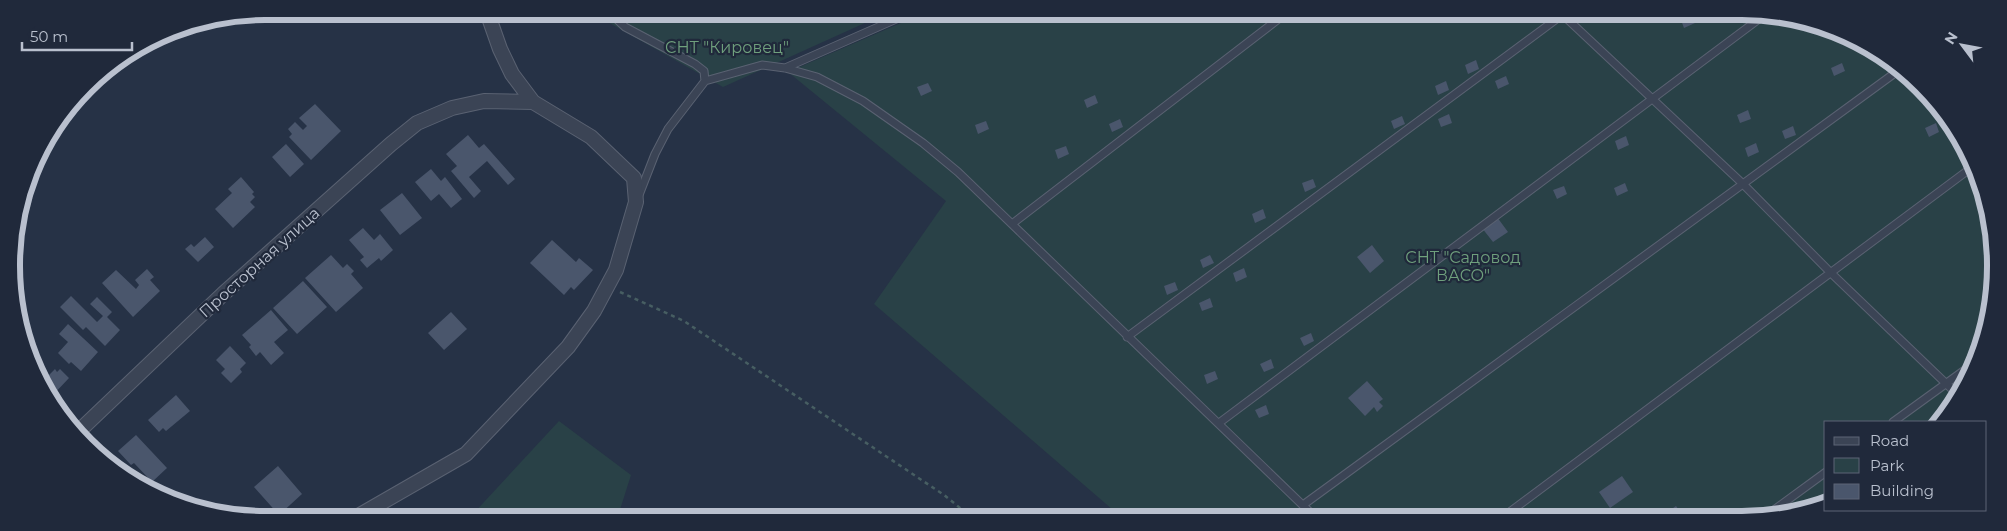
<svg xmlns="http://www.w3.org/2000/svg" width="2007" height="531" font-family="Montserrat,sans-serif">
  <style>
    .green { fill: #294147 }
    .building { fill: #4a566c }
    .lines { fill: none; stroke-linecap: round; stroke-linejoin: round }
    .lane-casing { stroke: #5a6272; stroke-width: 9 }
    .street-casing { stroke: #5a6272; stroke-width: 16 }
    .path { stroke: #475e62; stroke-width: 2.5; stroke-dasharray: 4 4; stroke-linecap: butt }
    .lane { stroke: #3b4455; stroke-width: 7 }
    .street { stroke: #3b4455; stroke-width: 14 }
    .labels { text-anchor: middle; stroke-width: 4.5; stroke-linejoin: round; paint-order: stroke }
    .park-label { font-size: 16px; fill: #6fa07d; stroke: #20293b }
    .street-label { font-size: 16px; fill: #b9c0ce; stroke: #20293b }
    .rim { fill: none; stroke: #b9c0ce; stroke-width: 6 }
  </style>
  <rect width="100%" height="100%" fill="#263246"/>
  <path class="green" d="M590,12l297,1 -164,74z
    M924,13l867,3 92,38 70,70 38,92v99l-29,77 -23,30h-113v80l-52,16 -654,-2 -246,-212 72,-103 -158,-129z
    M559,421l72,54 -13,41 -146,-1z"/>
  <path class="building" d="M685,13h10l2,4 -11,5 -3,-8z
    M1692,16l3,7 -11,5 -3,-8z
    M1476,60l3,9 -11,5 -3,-9z
    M1842,63l3,8 -11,5 -3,-8z
    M1506,76l3,8 -11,5 -3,-8z
    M1446,81l3,9 -11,5 -3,-9z
    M928,83l4,8 -11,5 -4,-9z
    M1095,95l3,8 -11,5 -3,-8z
    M315,104l26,27 -30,29 -22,-23 3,-3 -4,-5 7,-7 8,8 4,-4 -8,-8z
    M1748,110l3,9 -11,4 -3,-8z
    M1449,114l3,9 -11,4 -3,-8z
    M1402,116l3,8 -11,5 -3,-8z
    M1120,119l3,8 -11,5 -3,-8z
    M986,121l3,8 -11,5 -3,-9z
    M1936,123l3,9 -10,5 -4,-9z
    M1793,126l3,9 -11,4 -3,-8z
    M468,135l11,13 5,-4 31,35 -7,6 -21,-24 -18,16 12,14 -7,7 -23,-27 6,-5 -11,-12z
    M1626,136l3,9 -11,5 -3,-9z
    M1756,143l3,9 -11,5 -3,-9z
    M286,144l18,20 -14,13 -18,-20z
    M1066,146l3,8 -11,5 -3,-9z
    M431,169l10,12 4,-4 17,22 -11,9 -12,-14 -8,7 -16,-19z
    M241,177l13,15 -2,2 3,3 -5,5 5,5 -22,21 -18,-19 17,-16 -4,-4z
    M1313,179l3,8 -11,5 -3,-9z
    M1625,183l3,8 -11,5 -3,-8z
    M1564,186l3,8 -10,5 -4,-9z
    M402,193l20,25 -22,17 -20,-25z
    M1263,209l3,9 -11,5 -3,-9z
    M1497,217l11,15 -15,10 -11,-14z
    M363,228l11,12 6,-6 13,16 -12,11 -2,-3 -12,10 -7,-8 4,-3 -15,-17z
    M205,237l9,10 -16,15 -13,-13 6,-5 3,3z
    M552,240l24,22 3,-4 14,12 -19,20 -3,-3 -7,8 -34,-32z
    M1372,245l12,16 -14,12 -13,-16z
    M331,255l12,13 4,-4 7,7 -3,3 12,14 -27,24 -31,-34z
    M1210,255l4,8 -11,5 -3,-8z
    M1244,268l3,9 -11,5 -3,-9z
    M147,269l7,8 -4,3 10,11 -27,26 -31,-34 14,-13 20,19 3,-4 -4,-5z
    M303,281l24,26 -30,27 -24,-26z
    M1175,282l3,8 -11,5 -3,-9z
    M71,296l26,26 6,-6 -13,-12 7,-7 15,15 -5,5 13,13 -15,16 -19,-19 -3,3 -23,-23z
    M1210,298l3,9 -11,4 -3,-8z
    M271,310l17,20 -14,12 10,11 -13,12 -11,-13 -4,4 -7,-9 2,-2 -9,-10z
    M451,312l16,17 -23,21 -16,-17z
    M68,324l30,28 -17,19 -10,-9 -2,2 -11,-11 10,-11 -9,-8z
    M1311,333l3,8 -10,5 -4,-8z
    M230,346l16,17 -6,6 2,3 -11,11 -10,-10 4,-4 -9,-9z
    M1271,359l3,9 -10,4 -4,-8z
    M55,369l2,3 3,-3 9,9 -17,18 -8,-16z
    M1215,371l3,8 -11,5 -3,-9z
    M1367,381l16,18 -4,3 4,4 -6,6 -3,-5 -9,9 -17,-18z
    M176,395l14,16 -24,20 -3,-3 -4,4 -11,-12z
    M1266,405l3,9 -10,4 -4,-8z
    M136,435l31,33 -15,14 -18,-19 -3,2 -13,-14z
    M278,466l24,28 -23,21 -25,-28z
    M1622,476l11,16 -23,16 -11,-16z
    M1676,506l8,11h-24z"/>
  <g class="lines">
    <g class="lane-casing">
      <path id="lane" d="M609,12l16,15 70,37 9,7 1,10
        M1563,15l180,169 87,88 129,124
        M785,68l125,-55
        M639,195l16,-41 13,-25 37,-48 57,-16 23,3 32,9 46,24 60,42 35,29 357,345
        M1012,224l273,-210
        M1127,337l435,-322
        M1893,422l80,-58
        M1219,423l544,-407
        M1303,505l596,-435
        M1503,517l468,-349
        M1763,518l63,-46"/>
    </g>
    <g class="street-casing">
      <path id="street" d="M487,12l13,37 12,25 21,28
        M78,432l145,-138 168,-150 26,-21 35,-15 32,-7 49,1 58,35 43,41 2,24 -20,68 -22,41 -26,36 -102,107 -106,61"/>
    </g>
    <path class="path" d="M620,292l64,29 260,174 26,21"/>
    <use href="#lane" class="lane"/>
    <use href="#street" class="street"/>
  </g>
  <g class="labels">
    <g class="park-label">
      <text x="727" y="53">СНТ "Кировец"</text>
      <text x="1463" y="263">СНТ "Садовод<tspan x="1463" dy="18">ВАСО"</tspan></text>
    </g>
    <g class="street-label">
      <text transform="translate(259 262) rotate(-42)" y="6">Просторная улица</text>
    </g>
  </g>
  <path d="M0 0H2007V531H0ZM265 20H1742A245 245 0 0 1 1987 265V266A245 245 0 0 1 1742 511H265A245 245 0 0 1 20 266V265A245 245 0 0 1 265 20Z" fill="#20293b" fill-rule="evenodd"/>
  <path class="rim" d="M265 20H1742A245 245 0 0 1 1987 265V266A245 245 0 0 1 1742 511H265A245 245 0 0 1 20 266V265A245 245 0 0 1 265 20Z"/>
  <rect x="1824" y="421" width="162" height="90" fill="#20293b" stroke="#5d6576"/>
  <rect x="1834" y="437" width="25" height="8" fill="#3b4455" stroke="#5d6576"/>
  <text x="1870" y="446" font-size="15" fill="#b9c0ce">Road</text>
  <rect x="1834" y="458" width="25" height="15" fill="#294147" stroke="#5d6576"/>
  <text x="1870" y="471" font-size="15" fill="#b9c0ce">Park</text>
  <rect x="1834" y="484" width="25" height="15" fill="#4a566c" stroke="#5d6576"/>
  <text x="1870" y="496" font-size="15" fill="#b9c0ce">Building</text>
  <g transform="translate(1962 45) rotate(302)" stroke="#20293b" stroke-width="4" paint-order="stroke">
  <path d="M0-4L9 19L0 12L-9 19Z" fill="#b9c0ce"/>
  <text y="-8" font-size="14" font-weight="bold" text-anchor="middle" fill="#b9c0ce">N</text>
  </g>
  <path d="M22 42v8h110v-8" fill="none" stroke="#b9c0ce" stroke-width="2.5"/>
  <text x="30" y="42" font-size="15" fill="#b9c0ce" stroke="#20293b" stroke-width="4" paint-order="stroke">50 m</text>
</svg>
